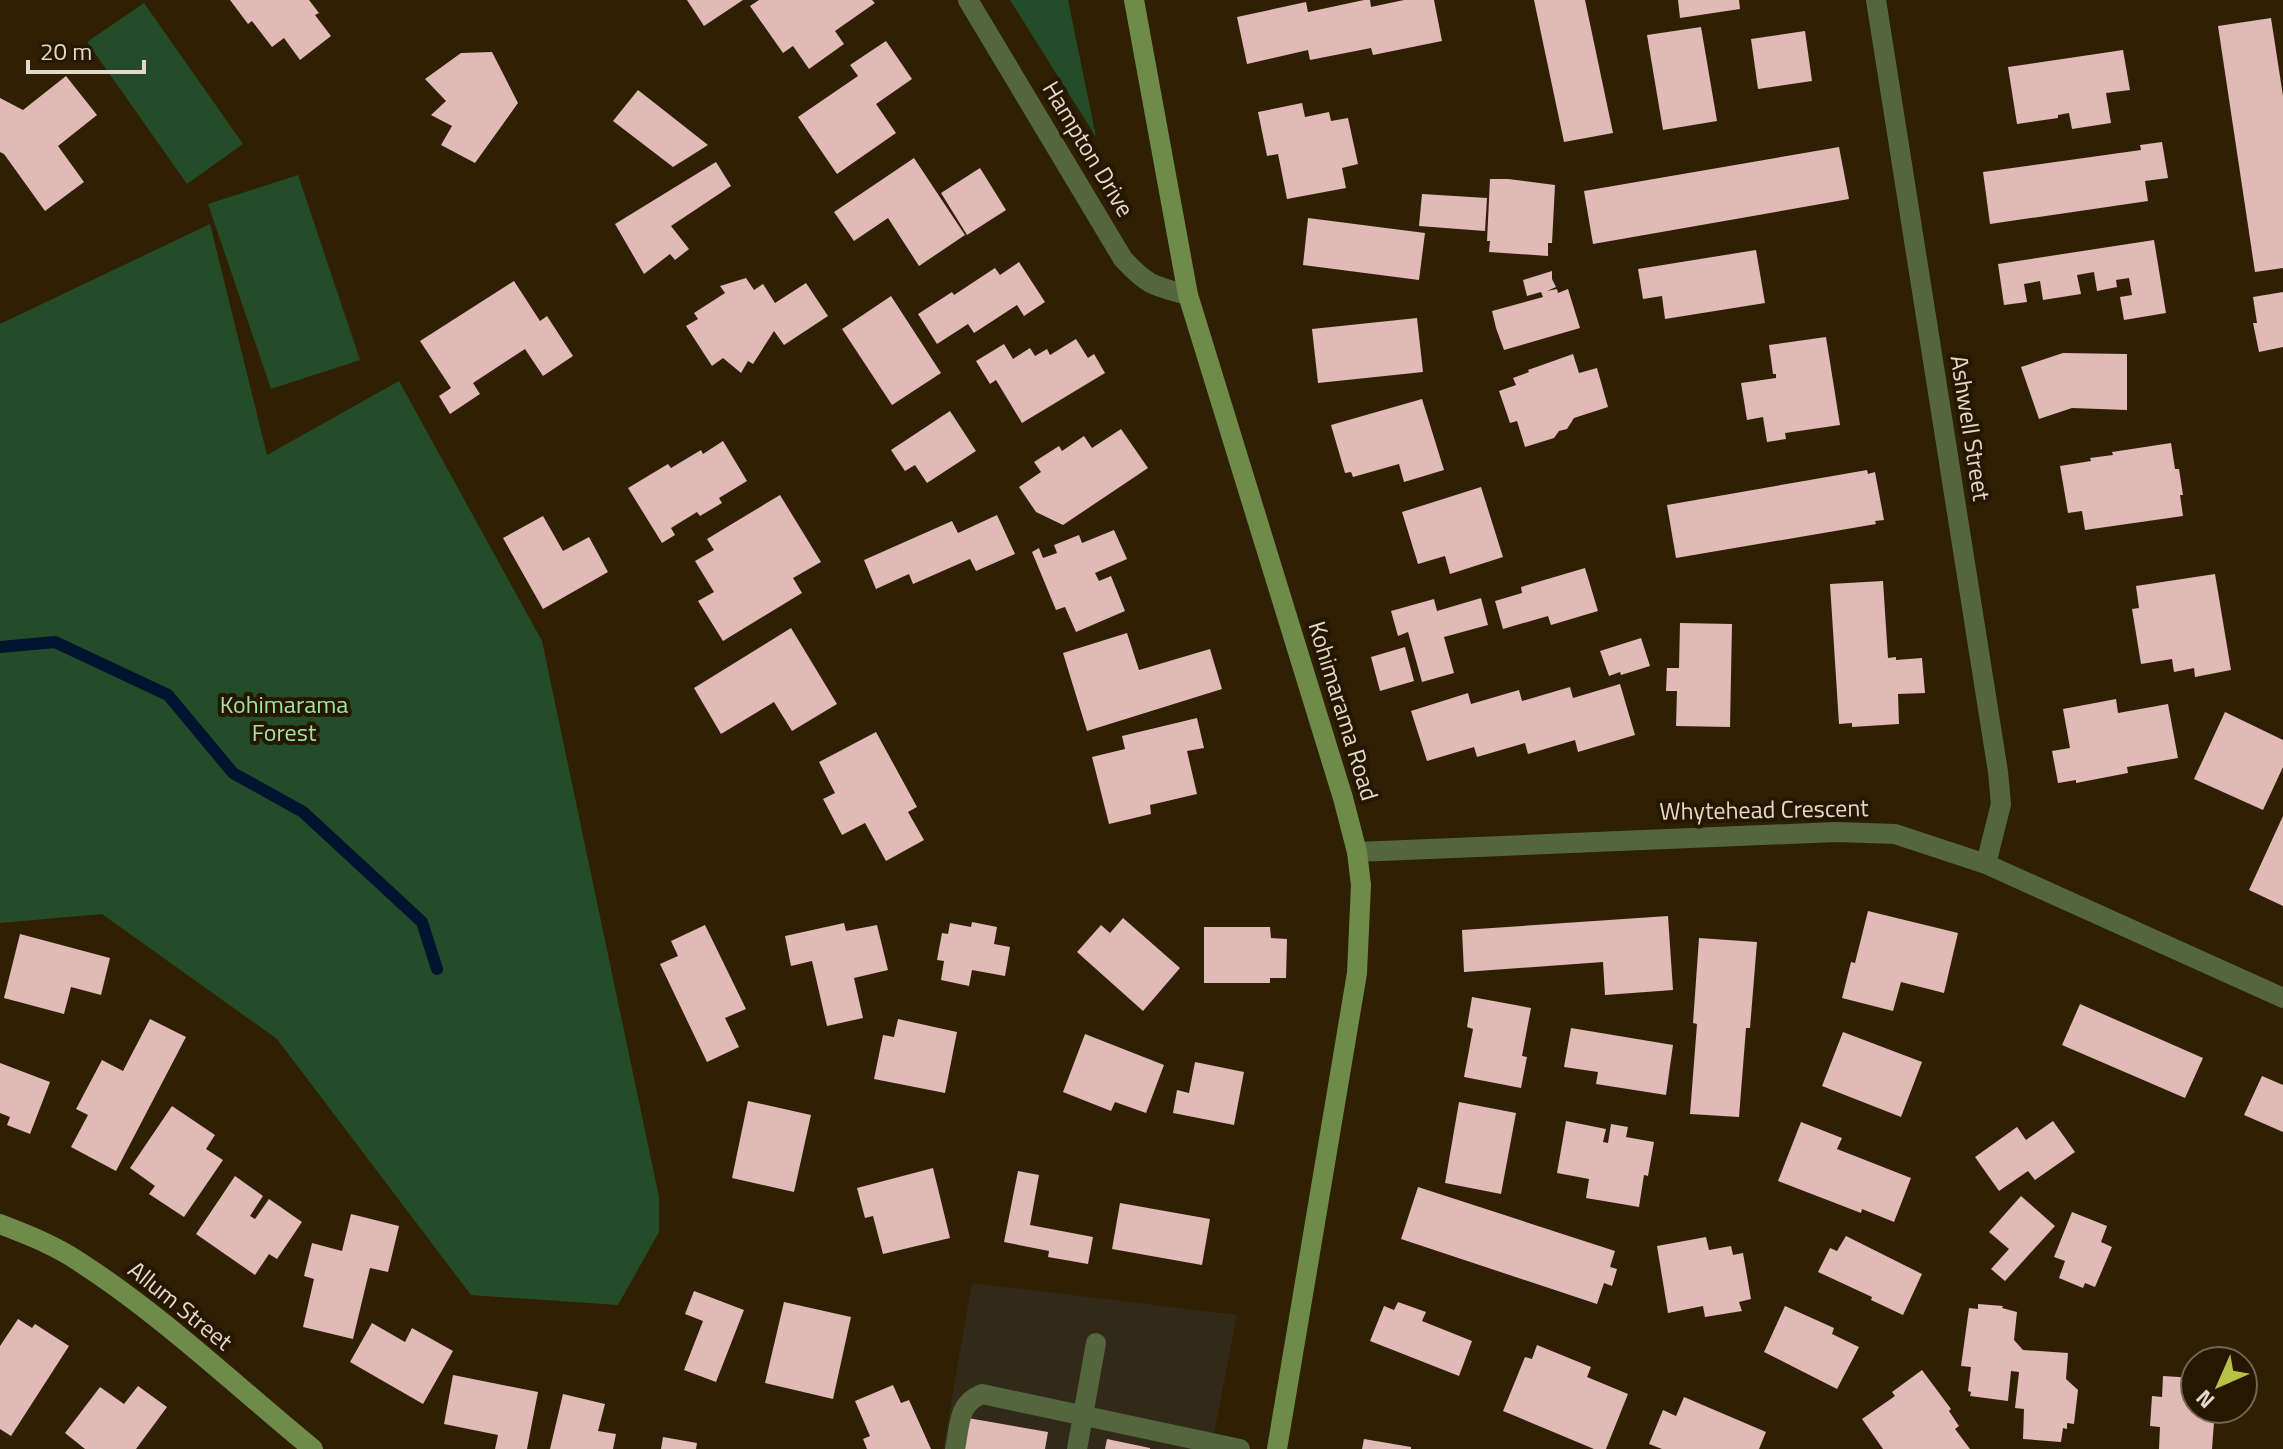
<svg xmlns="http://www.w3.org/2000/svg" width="2283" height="1449" font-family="'Titillium Web',sans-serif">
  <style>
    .commercial { fill: #322919 }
    .green { fill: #254c28 }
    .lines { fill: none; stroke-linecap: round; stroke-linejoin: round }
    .stream { stroke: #00132f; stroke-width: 12 }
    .building { fill: #e1b9b6 }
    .lane { stroke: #54663e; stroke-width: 20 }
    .street { stroke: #54663e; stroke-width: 20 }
    .secondary { stroke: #6f8b4a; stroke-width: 20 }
    .labels { text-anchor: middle; stroke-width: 8; stroke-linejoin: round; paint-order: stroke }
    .street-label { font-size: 24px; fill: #e3d9ca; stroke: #251700 }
    .park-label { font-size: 24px; fill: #a0e4a3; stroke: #251700 }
  </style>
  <rect width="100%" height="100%" fill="#2f2004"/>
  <path class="commercial" d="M972,1283l265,32 -26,134h-268z"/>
  <path class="green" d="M1010,0h58l28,137z
    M144,3l99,141 -56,40 -100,-142z
    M298,175l62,185 -89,29 -63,-185z
    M210,224l57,231 132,-74 143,260 117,556v35l-41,73 -147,-10 -194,-256 -175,-125 -102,9v-599z"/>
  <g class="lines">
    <path class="stream" d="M0,647l55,-5 113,53 65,78 70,39 119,110 15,47"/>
  </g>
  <path class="building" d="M230,0h79l10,13 -4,2 16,21 -31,24 -16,-22 -12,9 -20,-26 -4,3z
    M687,0h56l-39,26z
    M759,0h113l3,3 -40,28 9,13 -35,25 -16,-23 -10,7 -33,-47z
    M1364,0h6l1,7 33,-7h30l8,41 -69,14 -2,-7 -61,12 -2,-10 -61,14 -10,-47 69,-15 2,10z
    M1534,0h51l28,133 -49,9z
    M1678,0h61l1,9 -60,9z
    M2271,18l12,78v172l-28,4 -37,-246z
    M1701,27l16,94 -54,9 -16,-95z
    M1805,31l7,50 -54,8 -7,-50z
    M886,41l26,38 -36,25 20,29 -59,41 -39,-57 60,-41 -8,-11z
    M2123,50l7,40 -24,3 5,30 -39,6 -3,-16 -11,2v3l-41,6 -9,-57z
    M492,52l26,51 -43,60 -34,-18 11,-19 -21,-11 15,-14 -21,-22 36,-26z
    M66,76l31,39 -39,31 26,36 -39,29 -41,-57 -4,-2v-54l23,12z
    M638,90l70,55 -35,22 -60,-46z
    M1302,103l3,14 24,-5 2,9 17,-3 10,46 -16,4 4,20 -59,11 -9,-45 -11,2 -9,-44z
    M2162,142l6,36 -23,3 3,20 -158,23 -7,-52 158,-22 -1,-5z
    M1839,147l10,52 -256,45 -9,-53z
    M914,158l51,77 -46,31 -31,-48 -34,23 -20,-29z
    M716,162l15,24 -60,40 18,23 -14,11 -5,-6 -26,20 -29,-50z
    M980,168l26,42 -39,25 -26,-42z
    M1490,179h18l47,6 -3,58h-4v13l-59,-4 1,-11h-3z
    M1422,194l65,4 -2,33 -66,-5z
    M1308,218l117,15 -6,47 -116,-15z
    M2154,240l12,73 -42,7 -4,-23 12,-2 -3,-17 -13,2 1,7 -20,4 -3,-19 -17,3 4,19 -38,6 -3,-19 -16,3 3,18 -23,3 -6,-41z
    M1756,250l9,53 -100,16 -3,-23 -19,3 -5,-30z
    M1019,262l26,40 -21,14 -7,-11 -43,28 -6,-9 -31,20 -19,-30 34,-22 2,3 41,-27 5,7z
    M1552,271v8l4,8 -9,4 10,-2 1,4 10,-4 12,39 -76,22 -8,-22 -4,-17 51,-14 -2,-5 -14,4 -4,-16z
    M746,278l8,12 9,-6 12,19 31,-20 22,33 -44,29 -10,-14 -21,33 -5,-3 -7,12 -18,-15 -11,8 -26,-40 12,-7 -4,-6 31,-20 -5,-7z
    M514,281l26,40 7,-5 26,40 -30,20 -18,-27 -52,34 7,11 -30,20 -11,-18 12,-8 -31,-47z
    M2283,292v55l-24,5 -6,-29h4l-4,-26z
    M891,296l50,77 -49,32 -50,-76z
    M1417,318l6,54 -105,11 -6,-54z
    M1826,337l14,88 -55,8 1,6 -19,3 -4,-25 -16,3 -6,-37 35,-5v-4h-3l-4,-29z
    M1076,339l12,19 6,-4 11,19 -83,50 -26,-43 -6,4 -14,-23 28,-17 9,15 17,-11 5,8 12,-7 3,6z
    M2063,353l64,1v56l-55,-2 -33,11 -18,-52z
    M1573,354l6,19 18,-5 11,39 -34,11 -7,11 -8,2 -5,7 -29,9 -8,-26 -7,2 -11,-32 17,-6 -3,-7 16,-6 -1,-2z
    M1422,399l22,71 -40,12 -5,-18 -46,13 -2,-5 -6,1 -14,-48z
    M950,411l26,40 -49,32 -12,-18 -10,6 -14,-21z
    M1121,429l27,39 -85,57 -27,-13 -17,-25 22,-15 -7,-10 25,-16 3,5 22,-15 8,12z
    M723,441l24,40 -28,17 3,5 -22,13 -3,-4 -26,16 4,7 -13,8 -34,-55 40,-24 3,4 30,-18 2,4z
    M2171,443l4,26h4l4,26h-3l3,21 -98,14 -3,-19 -14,2 -8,-47 31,-5 -1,-3 23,-3 -1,-3z
    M1867,470l1,4 7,-2 9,48 -9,1 1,3 -200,34 -9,-53z
    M1481,487l22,70 -53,17 -5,-18 -27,8 -16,-52z
    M780,495l41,67 -28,16 9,15 -79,48 -25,-40 16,-9 -19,-31 19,-11 -7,-11z
    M997,515l18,39 -39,17 -6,-12 -57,25 -4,-10 -33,15 -12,-29 88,-39 6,12z
    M543,516l20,35 26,-14 19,35 -65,37 -40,-71z
    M1114,530l13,29 -32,14 4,8 12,-5 14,35 -49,21 -11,-25 -9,3 -24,-58 7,-4 4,10 14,-5 -3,-8 25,-10 3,8z
    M1585,568l13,43 -47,14 -3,-9 -45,13 -8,-28 27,-8 -1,-6z
    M2215,574l16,96 -36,7 -1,-9 -20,4 -2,-13 -31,5 -9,-55 7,-1 -3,-22z
    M1883,581l5,77 8,-1v3l26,-2 3,35 -27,1 1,30 -47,3v-4l-13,1 -9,-140z
    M1481,598l7,27 -44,12 10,36 -32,9 -14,-50 -10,4 -7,-25 43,-12 3,12z
    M1680,623l52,1 -2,103 -54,-1 1,-35h-11l1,-23h12z
    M791,628l46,76 -45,27 -18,-29 -53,32 -27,-46z
    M1127,633l12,37 71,-21 12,40 -135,42 -24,-78z
    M1641,638l9,28 -29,9 -1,-3 -11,4 -9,-25z
    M1405,647l9,34 -34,10 -9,-34z
    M1620,684l15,51 -57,17 -3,-12 -47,14 -3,-11 -48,14 -3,-10 -47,14 -16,-50 57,-18 3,11 48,-14 3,11 48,-14 3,11z
    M2116,699l2,14 50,-9 10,54 -51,9 1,6 -52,10v-3l-18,3 -6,-32 18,-3 -7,-39z
    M2225,712l58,28v27l-20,43 -69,-31z
    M1197,718l7,30 -17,3 10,43 -47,11 1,9 -42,10 -17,-67 33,-8 -3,-13z
    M876,732l41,75 -9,5 16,28 -38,21 -21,-38 -23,12 -19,-36 12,-6 -16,-31z
    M2283,816v90l-34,-16z
    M1868,911l90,22 -14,60 -43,-11 -8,29 -51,-13 9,-36 4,1z
    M1668,916l5,74 -68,5 -2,-33 -139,10 -2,-42z
    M1123,918l57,50 -37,43 -66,-59 24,-27 9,8z
    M972,922l25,5 -3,17 16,3 -5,29 -33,-6 -3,16 -28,-6 3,-19 -7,-1 5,-27 6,1 2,-11 21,4z
    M844,923l2,8 31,-6 11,45 -34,8 9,40 -36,8 -15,-65 -21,5 -6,-30z
    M705,925l41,84 -21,9 14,29 -32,15 -47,-98 18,-8 -7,-15z
    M1204,927h66l1,11 16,1 -1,39h-16v5h-66z
    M20,934l90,24 -9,37 -30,-8 -7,27 -60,-16z
    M1699,938l58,4 -7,86h-4l-7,89 -49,-3 7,-90 -4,-1z
    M1472,997l59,11 -9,48 5,1 -6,31 -57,-11 9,-48 -6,-2z
    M2080,1004l123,54 -18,40 -123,-53z
    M150,1019l36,18 -70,134 -45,-24 17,-32 -12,-6 26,-49 21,11z
    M898,1019l59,13 -12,61 -71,-14 9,-44 11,2z
    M1571,1028l102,17 -7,50 -70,-11 2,-12 -34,-5z
    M1843,1032l79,30 -21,55 -79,-31z
    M1085,1034l79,31 -18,48 -31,-11 -4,9 -48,-19z
    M1195,1062l49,10 -10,53 -61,-12 4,-23 12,3z
    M0,1063l50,19 -20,52 -23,-9 3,-8 -10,-4z
    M2262,1076l21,9v47l-39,-17z
    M748,1101l63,14 -17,77 -62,-14z
    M1459,1102l57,11 -15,81 -56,-11z
    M172,1106l43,29 -9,14 17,11 -39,57 -35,-23 6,-8 -25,-18z
    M1566,1121l40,8 -3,13 5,1 3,-19 17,3 -2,10 28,5 -6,34 -4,-1 -5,32 -53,-9 3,-19 -32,-6z
    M2053,1121l22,31 -40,28 -7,-9 -29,20 -24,-34 42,-30 9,13z
    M1801,1122l41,16 -5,11 74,29 -17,44 -32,-13 -1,4 -83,-32z
    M933,1168l17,70 -67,16 -10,-38 -8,2 -8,-30z
    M1018,1171l21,4 -9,50 63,12 -5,27 -40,-7 1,-6 -45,-9z
    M235,1176l28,20 -13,20 5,3 14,-20 33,23 -25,37 -8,-5 -14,21 -59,-41z
    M1418,1187l197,64 -5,16 7,2 -5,17 -8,-3 -7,21 -196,-65z
    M2021,1196l34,30 -50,55 -14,-12 18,-20 -20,-17z
    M1120,1203l90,16 -8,46 -90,-16z
    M2072,1212l35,14 -6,16 11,5 -17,40 -10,-4 -2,5 -24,-10 6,-17 -11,-4z
    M351,1214l48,12 -11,46 -18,-4 -17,71 -50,-12 11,-48 -10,-3 8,-33 30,8z
    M1846,1236l76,38 -19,41 -32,-15 1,-3 -54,-25 12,-24 7,3z
    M1706,1237l3,13 22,-4 2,9 10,-2 8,46 -12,3 3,9 -37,6 -2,-11 -35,7 -11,-67z
    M694,1291l50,19 -28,72 -32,-12 19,-49 -18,-7z
    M784,1302l67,15 -18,82 -68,-16z
    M1398,1302l28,10 -4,9 50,20 -13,35 -89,-35 14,-35 10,4z
    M1978,1304l25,2 -1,2 15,4 -3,28 9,10 45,3 -2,26 12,11 -4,34 -7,-1v6l-4,-1 -2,14 -38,-3 1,-30 -9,-1 4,-36 -8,-1 -3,30 -38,-5 1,-4 -3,-1 3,-24 -10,-1 8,-58 9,1z
    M1785,1306l49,22 -2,6 27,13 -22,42 -73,-37z
    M18,1319l14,9 3,-4 34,22 -58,90 -11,-7v-83z
    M372,1323l33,19 7,-14 41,23 -30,53 -73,-42z
    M1537,1345l54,22 -4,10 41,17 -22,55h-12l-91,-38 22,-54 7,2z
    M1922,1370l29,39 -2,2 10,15 -4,3 15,20h-87l-21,-30 33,-23 -3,-4z
    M453,1375l85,17 -11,57h-32l3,-14 -54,-11z
    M2163,1376l32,2v31h20l-3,40h-53l1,-22 -10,-1 2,-30 10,1z
    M893,1385l8,18 8,-3 22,49h-64l-4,-10 7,-3 -15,-35z
    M138,1386l29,21 -31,42h-51l-20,-16 35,-46 24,17z
    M563,1394l42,10 -7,27 18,3 -3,15h-63z
    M1684,1397l82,35 -7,17h-97l-13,-5 14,-34 13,6z
    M968,1418l80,14 -3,17h-82z
    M663,1437l34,6 -1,6h-35z
    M1107,1439l43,9v1h-45z
    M1364,1439l47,8v2h-49z"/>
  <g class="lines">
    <path class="lane" d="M955,1449c5,-23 2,-45 27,-55l258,55
      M1077,1449l19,-106"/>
    <path class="street" d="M968,0l155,259c25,27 31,27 65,36
      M1876,0l122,772 3,32 -15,60
      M1357,852l479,-20 59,2 91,30 297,134"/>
    <path class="secondary" d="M1134,0l54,295 155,503 14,54 4,33 -4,88 -80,476
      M0,1224c26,10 54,21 78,37 84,54 158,125 235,188"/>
  </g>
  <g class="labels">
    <g class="street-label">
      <text transform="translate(1088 149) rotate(59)" y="8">Hampton Drive</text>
      <text transform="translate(1970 428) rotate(81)" y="8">Ashwell Street</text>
      <text transform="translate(1343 711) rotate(73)" y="8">Kohimarama Road</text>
      <text transform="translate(1764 810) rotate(-1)" y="8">Whytehead Crescent</text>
      <text transform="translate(180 1306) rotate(39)" y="8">Allum Street</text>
    </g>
    <g class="park-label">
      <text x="284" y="713">Kohimarama<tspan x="284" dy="28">Forest</tspan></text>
    </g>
  </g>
  <g transform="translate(2219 1385) rotate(225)"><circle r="38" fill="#251700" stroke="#716551" stroke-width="2"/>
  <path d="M0-6L14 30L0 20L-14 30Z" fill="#b9c046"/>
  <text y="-12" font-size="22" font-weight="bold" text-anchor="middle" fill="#e3d9ca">N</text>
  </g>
  <path d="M28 60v12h116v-12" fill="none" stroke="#e3d9ca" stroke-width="4"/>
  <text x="40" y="60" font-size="24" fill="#e3d9ca" stroke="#251700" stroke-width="6" paint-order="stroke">20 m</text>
</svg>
